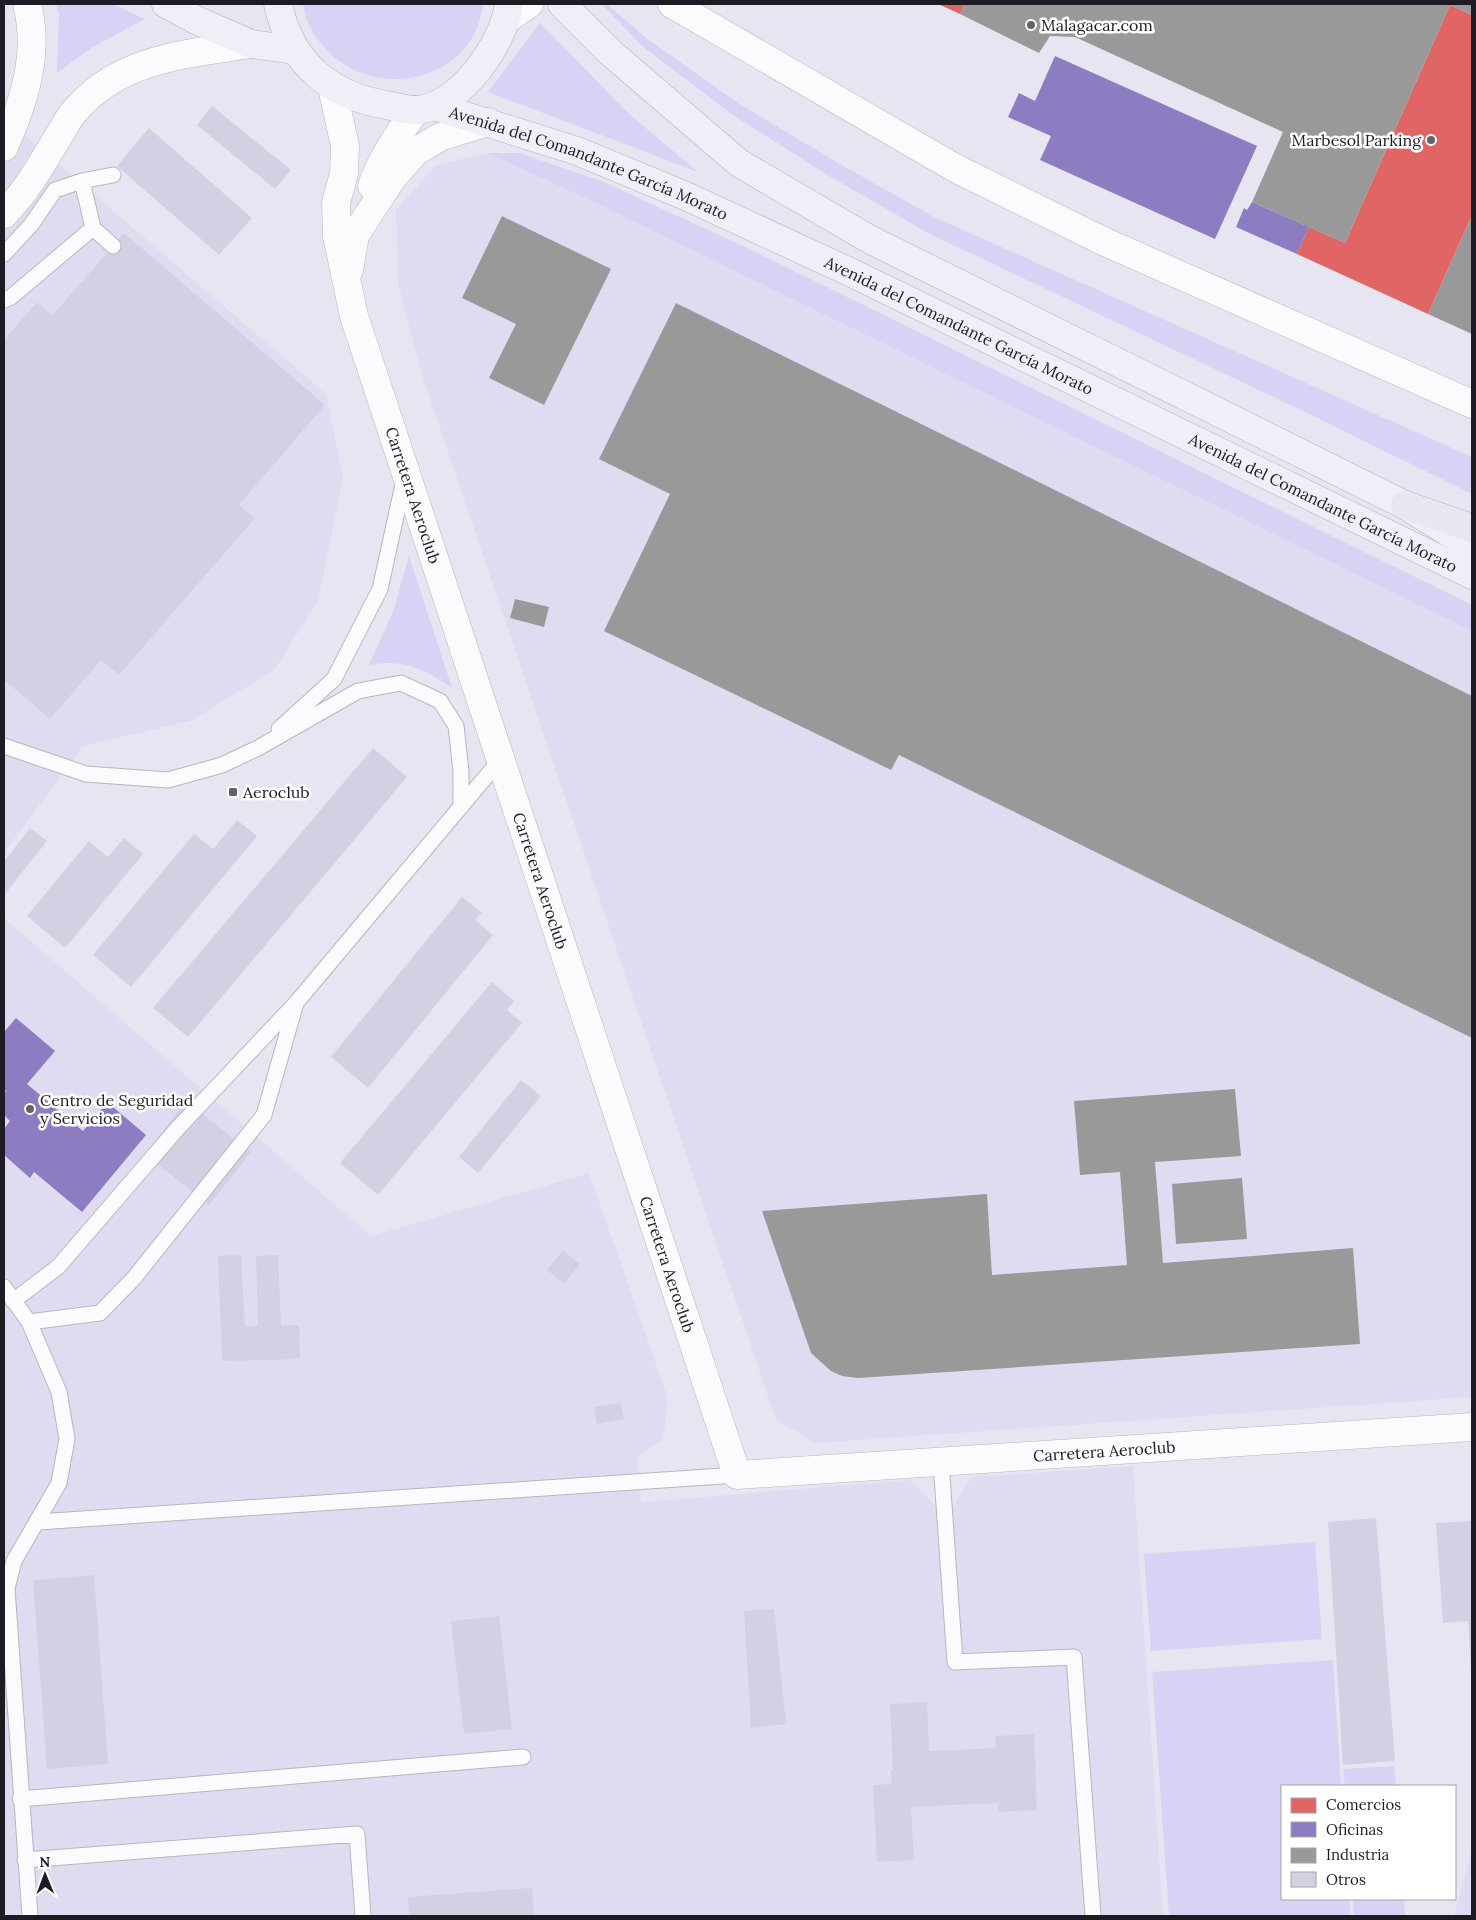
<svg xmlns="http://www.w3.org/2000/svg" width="1476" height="1920" font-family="Lora,serif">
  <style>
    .built { fill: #dfdcf2 }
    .green { fill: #d8d2f5 }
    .shops { fill: #e06666 }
    .offices { fill: #8e7cc3 }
    .industry { fill: #999 }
    .building { fill: #d3d0e3 }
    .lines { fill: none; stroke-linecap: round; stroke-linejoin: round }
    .service-casing { stroke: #b7b6bf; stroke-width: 17 }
    .minor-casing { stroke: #b7b6bf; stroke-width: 29 }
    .tertiary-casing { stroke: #b7b6bf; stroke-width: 29 }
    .primary-casing { stroke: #b4b2c2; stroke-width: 29 }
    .motorway-casing { stroke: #b4b2c2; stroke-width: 29 }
    .service { stroke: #fbfbfd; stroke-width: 15 }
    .minor { stroke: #fbfbfd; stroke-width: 28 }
    .tertiary { stroke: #fbfbfd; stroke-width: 28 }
    .primary { stroke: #f0eef6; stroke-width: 28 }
    .motorway { stroke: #e8e6f1; stroke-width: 28 }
    .poi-dot { fill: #63626c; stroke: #fff; stroke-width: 2 }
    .labels { text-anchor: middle; stroke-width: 5; stroke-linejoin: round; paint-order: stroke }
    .poi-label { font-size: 16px; fill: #1d1c24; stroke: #fff; text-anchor: start }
    .street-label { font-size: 16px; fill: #1d1c24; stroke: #fff }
  </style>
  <rect width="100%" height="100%" fill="#e6e5f1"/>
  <path class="built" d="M4,117l322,277 17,84 -25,123 -44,69 -84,51 -107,25 -79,107z
    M488,153l112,52 872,426v766l-656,46 -40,-23 -355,-1048 -23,-89 -2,-73 40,-45z
    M4,918l367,318 218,-63 79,225 -5,42 -26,17 4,45 269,-22 25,25 20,-1 17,-27 161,-11 30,450h-1159z
    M1472,1851v65h-18z"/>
  <path class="green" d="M56,4h57l32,15 -54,29 -34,25 2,-59z
    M303,4h180c-8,78 -109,100 -159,43 -11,-12 -19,-26 -21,-43z
    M602,4h5l39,34 92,65 100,60 96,54 538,240v37l-169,-83 -373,-177 -101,-58 -99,-63 -89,-68z
    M540,23l88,90 70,59 -210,-80z
    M488,153h32l86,30 152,70 714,352v26l-872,-426z
    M409,556l43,132c-28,-19 -48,-30 -83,-23l24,-53z
    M1315,1542l7,97 -171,12 -7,-97z
    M1333,1660l8,126h-59v113h67l2,17h-182l-17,-244z
    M1394,1766l2,20h-51l-2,-17z
    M1353,1899h51l1,17h-51z"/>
  <path class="shops" d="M938,4h27l-5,10z
    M1450,5l22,10v200l-44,99 -131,-60 12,-27 36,16z"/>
  <path class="offices" d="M1055,56l202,90 -42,93 -175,-79 11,-24 -43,-19 11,-24 16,8z
    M1252,202l57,25 -12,27 -61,-27 8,-19 3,2z
    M16,1018l39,33 -28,33 56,47 24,-29 39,33 -64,77 -48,-40 -4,6 -26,-23v-26l6,-8 -6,-6v-22l2,-2 -2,-2v-57z"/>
  <path class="industry" d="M965,4h507v11l-22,-10 -105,238 -93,-41 31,-70 -208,-95 -25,-1 -11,17 -79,-39z
    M1472,215v119l-44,-20z
    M502,216l109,53 -67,136 -55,-27 27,-54 -54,-26z
    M676,303l796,393v342l-573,-283 -8,15 -287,-139 66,-137 -71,-35z
    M515,599l34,8 -5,20 -34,-9z
    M1235,1089l6,67 -86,6 8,101 190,-15 7,96 -502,34 -16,-2 -11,-5 -20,-18 -49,-142 225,-17 5,81 135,-10 -7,-93 -40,3 -6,-74z
    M1242,1178l5,61 -71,5 -4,-60z"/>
  <path class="building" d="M212,106l79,64 -16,19 -78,-64z
    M149,128l103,90 -33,37 -102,-89z
    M124,233l201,172 -86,100 16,13 -136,157 -18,-15 -51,59 -46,-39v-340l33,-38 16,13z
    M373,748l34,29 -219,260 -35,-29z
    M237,820l20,16 -126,151 -38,-32 101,-121 19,15z
    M30,828l17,13 -43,54v-33z
    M124,838l19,16 -78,94 -38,-32 62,-75 19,16z
    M462,897l20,16 -7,7 18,15 -125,153 -37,-31z
    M492,982l22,19 -7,9 15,13 -144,172 -38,-32z
    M521,1080l20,16 -63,77 -19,-16z
    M186,1101l65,51 -42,53 -64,-51z
    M563,1250l17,14 -16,20 -17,-14z
    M241,1255l4,72 13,-1 -2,-70 22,-1 3,70h18l1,34 -78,2 -4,-105z
    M621,1403l3,16 -27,5 -3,-17z
    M1376,1518l19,243 -52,4 -15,-243z
    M1472,1521v147h-1l-3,-47 -25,2 -7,-100z
    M94,1575l14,189 -61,5 -14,-189z
    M774,1609l12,115 -35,4 -7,-117z
    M499,1616l13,113 -48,5 -13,-113z
    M927,1702l2,49 67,-3 -1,-12 39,-2 3,76 -38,2 -1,-9 -87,4 3,53 -37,2 -4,-77 19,-1 -1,-14h2l-3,-66z
    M532,1888l2,28h-125l-1,-19z"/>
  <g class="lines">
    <g class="service-casing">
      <path id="service" d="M82,181l11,47 20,18
        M4,254l27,-29 24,-35 27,-9 31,-6
        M4,300l7,-3 82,-69
        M279,729l55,-50 46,-90 24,-109
        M4,746l82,28 82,6 54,-15 36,-17 100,-57 43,-8 39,18 16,25 5,45v36
        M296,1003l204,-243
        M4,1287l25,35 30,70 8,47 -8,44 -45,78 -7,27 23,328
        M13,1301l45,-34 119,-138 119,-126 -32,112 -130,163 -34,35 -71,9
        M941,1462l14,200 119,-5 19,259
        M38,1522l699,-47
        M20,1799l503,-42
        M25,1860l332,-26 6,82"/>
    </g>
    <g class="minor-casing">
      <g id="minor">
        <path d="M672,4l283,164 150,74 367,162"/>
        <path d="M507,19l22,-15"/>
        <path id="s1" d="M332,87l13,59 -1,27 -8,30 1,33 17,80 383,1159 735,-48"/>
        <path d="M372,186c9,-27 27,-53 44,-76"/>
        <path d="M349,270l6,-35 38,-58 22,-25 25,-15 48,-15"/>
      </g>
    </g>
    <g class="tertiary-casing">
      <path id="tertiary" d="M4,147c20,-45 36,-94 23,-143
        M4,214c21,-21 36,-47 51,-72 6,-9 11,-20 18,-29 45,-55 113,-59 178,-69"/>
    </g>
    <g class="primary-casing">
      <g id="primary">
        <path d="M166,4l30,16 55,24 43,6"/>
        <path d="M278,4c12,58 51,92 109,101 9,2 20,5 30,5 43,-3 87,-67 92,-106"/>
        <path d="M562,4l49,49 128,110 130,76 536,266 67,42"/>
        <path id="s2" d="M434,106l143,45 111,46 166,77 618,301"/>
      </g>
    </g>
    <g class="motorway-casing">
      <path id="motorway" d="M1405,505l67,23"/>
    </g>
    <use href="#service" class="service"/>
    <use href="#minor" class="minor"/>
    <use href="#tertiary" class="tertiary"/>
    <use href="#primary" class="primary"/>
    <use href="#motorway" class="motorway"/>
  </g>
  <g class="poi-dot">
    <circle cx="1031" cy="25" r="5"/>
    <circle cx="1431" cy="140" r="5"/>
    <rect x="228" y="787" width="10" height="10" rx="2.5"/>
    <circle cx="30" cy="1109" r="5"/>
  </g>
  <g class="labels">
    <g class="poi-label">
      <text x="1041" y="31">Malagacar.com</text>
      <text x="1421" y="146" text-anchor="end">Marbesol Parking</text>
      <text x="243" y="798">Aeroclub</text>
      <text x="40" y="1106">Centro de Seguridad<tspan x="40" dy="18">y Servicios</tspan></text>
    </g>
    <g class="street-label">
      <text dy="6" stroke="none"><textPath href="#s2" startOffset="165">Avenida del Comandante García Morato</textPath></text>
      <text dy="6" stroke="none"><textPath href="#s2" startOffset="570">Avenida del Comandante García Morato</textPath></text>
      <text dy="6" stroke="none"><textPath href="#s1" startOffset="422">Carretera Aeroclub</textPath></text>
      <text dy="6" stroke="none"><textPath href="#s2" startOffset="975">Avenida del Comandante García Morato</textPath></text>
      <text dy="6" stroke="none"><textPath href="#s1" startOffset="828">Carretera Aeroclub</textPath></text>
      <text dy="6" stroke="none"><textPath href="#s1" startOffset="1232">Carretera Aeroclub</textPath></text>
      <text dy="6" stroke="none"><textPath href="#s1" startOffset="1822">Carretera Aeroclub</textPath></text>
    </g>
  </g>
  <rect width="1476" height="1920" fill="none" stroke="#1d1c24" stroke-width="10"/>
  <rect x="1281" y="1785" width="175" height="115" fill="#ffffff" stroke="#a5a4a7"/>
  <rect x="1291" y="1798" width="25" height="15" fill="#e06666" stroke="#a5a4a7"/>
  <text x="1326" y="1810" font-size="15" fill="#1d1c24">Comercios</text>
  <rect x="1291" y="1822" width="25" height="15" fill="#8e7cc3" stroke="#a5a4a7"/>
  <text x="1326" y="1835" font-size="15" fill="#1d1c24">Oficinas</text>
  <rect x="1291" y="1848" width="25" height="15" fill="#999999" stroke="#a5a4a7"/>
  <text x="1326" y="1860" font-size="15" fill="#1d1c24">Industria</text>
  <rect x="1291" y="1872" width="25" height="15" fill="#d3d0e3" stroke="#a5a4a7"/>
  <text x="1326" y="1885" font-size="15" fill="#1d1c24">Otros</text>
  <g transform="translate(45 1875) rotate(359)" stroke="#ffffff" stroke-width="4" paint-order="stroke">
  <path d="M0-4L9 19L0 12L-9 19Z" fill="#1d1c24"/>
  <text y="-8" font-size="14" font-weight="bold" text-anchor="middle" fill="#1d1c24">N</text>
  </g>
</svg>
